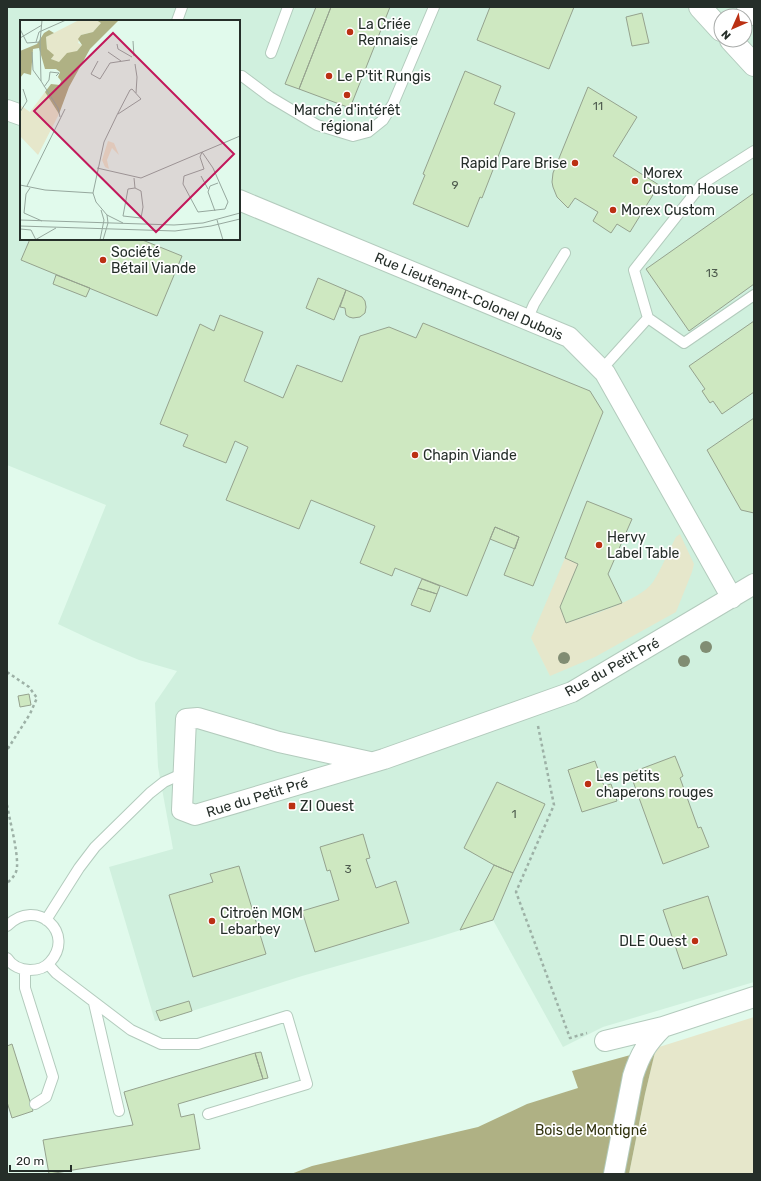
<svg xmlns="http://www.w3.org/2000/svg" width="761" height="1181" font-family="Rubik,sans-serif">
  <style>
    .built { fill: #d0f0de; fill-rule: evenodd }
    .green { fill: #e6e7cb }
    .forest { fill: #afb184 }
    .building { fill: #cee8c1; stroke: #95a28e }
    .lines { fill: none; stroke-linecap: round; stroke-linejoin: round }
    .lane-casing { stroke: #b3cbbd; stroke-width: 12 }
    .street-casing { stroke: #b3cbbd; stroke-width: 22 }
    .primary-casing { stroke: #b3cbbd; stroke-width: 24 }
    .path { stroke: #9db1a6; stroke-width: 2.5; stroke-dasharray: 3 3; stroke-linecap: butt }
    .lane { stroke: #fff; stroke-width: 10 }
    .street { stroke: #fff; stroke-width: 20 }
    .primary { stroke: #fff; stroke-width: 22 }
    .tree { fill: #818d73 }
    .poi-dot { fill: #bb3013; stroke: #fff; stroke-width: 1.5 }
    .labels { text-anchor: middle; stroke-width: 3.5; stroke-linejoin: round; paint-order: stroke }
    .number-label { font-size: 12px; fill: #4f5c4f }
    .poi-label { font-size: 14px; fill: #252e29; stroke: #fff; text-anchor: start }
    .street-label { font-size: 14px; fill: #252e29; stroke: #fff }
    .park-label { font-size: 14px; fill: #333410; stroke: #fff }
    .inset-road { fill: none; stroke: #96a89e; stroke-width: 1 }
    .view { fill: #c2185b; fill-opacity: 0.15; stroke: #c2185b; stroke-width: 2 }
    .inset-edge { fill: none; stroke: #252e29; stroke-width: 2 }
  </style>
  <rect width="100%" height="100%" fill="#e1faec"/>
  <path class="built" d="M7,7h747v975l-151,45 -40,20 -70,-127 -61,19 -130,37 -110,35 -37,10 -46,-154 64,-18 -15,-82 -3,-64 22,-32 -38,-11 -45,-19 -36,-17 48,-119 -99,-40zM721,16h24v24h-24zM21,21h218v218h-218z"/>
  <path class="green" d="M680,534l14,30 -2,8 -16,40 -81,45 -45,19 -19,-38 34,-80 13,6 -18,43 7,16c21,-7 73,-22 86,-41 9,-14 15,-30 23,-45z
    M754,1017v157h-125l16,-80 11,-46z"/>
  <path class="forest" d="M656,1048l-11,46 -16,80h-338l21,-8 166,-39 49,-23 51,-16 -6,-17z"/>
  <path class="building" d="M316,7h15l-32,82 -14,-5z
    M331,7h59l-40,101 -51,-19z
    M490,7h84l-25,62 -72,-29z
    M642,13l7,30 -17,3 -6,-29z
    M465,71l36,15 -7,18 21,9 -33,85 -2,-1 -12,30 -55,-23 12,-29 -2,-1z
    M588,87l49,30 -24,39 46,29 -29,47 -13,-8 -6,9 -18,-12 5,-9 -23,-14 -7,10 -11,-11 -4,-10 -1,-5 1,-9z
    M754,193v91l-65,47 -43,-62z
    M30,239h110l42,17 -25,60 -136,-56z
    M56,275l34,13 -4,9 -33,-13z
    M318,278l28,12 -12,30 -28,-12z
    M346,290l16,7 3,4 1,6 -1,6 -5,4 -7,1 -4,-1 -3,-2 -1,-7 -5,-1z
    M220,315l43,17 -19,49 39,17 14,-33 45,17 18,-46 29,-9 27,11 7,-15 167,68 13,21 -70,174 -29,-11 15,-38 -24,-10 -28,69 -72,-28 -3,8 -32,-13 15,-37 -64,-26 -12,29 -73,-29 22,-53 -13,-6 -9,22 -43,-17 5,-11 -28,-11 40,-100 14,7z
    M754,321v71l-32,22 -9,-13 -3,2 -8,-12 3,-2 -16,-23z
    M754,418v95l-13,-3 -34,-60z
    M587,501l45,18 -24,55 14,29 -56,20 -6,-16 18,-43 -13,-6z
    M495,527l24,10 -4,12 -25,-10z
    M422,579l18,7 -3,8 -19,-6z
    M418,588l19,6 -7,18 -19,-7z
    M29,694l2,11 -11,2 -2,-11z
    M675,756l8,20 -3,2 18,50 3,-1 8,20 -46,17 -33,-91z
    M595,761l9,25 7,-2 6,17 -35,11 -14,-42z
    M497,782l48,22 -32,69 -19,-8 -30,-17z
    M363,834l7,24 -4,1 10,29 20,-7 13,42 -94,29 -13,-41 37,-11 -9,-30 -3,1 -7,-24z
    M494,865l19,8 -20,47 -33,10z
    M239,866l27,88 -73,23 -24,-82 44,-13 -3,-8z
    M708,896l19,59 -44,14 -20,-59z
    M189,1001l3,10 -32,10 -4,-10z
    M12,1044l21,67 -21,7 -5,-16v-56z
    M261,1052l7,26 -5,1 -8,-26z
    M255,1053l8,26 -85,25 3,13 13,-3 6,35 -151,25 -6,-34 90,-15 -9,-33z"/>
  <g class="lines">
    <g class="lane-casing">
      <path id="lane" d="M177,21l5,-14
        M271,53l17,-46
        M239,76h3l28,21 47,28 36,11 15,-4 15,-12 10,-16 41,-97
        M754,151l-52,33 -68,86 14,48 36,25 70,-48
        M527,320l7,-16 31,-51
        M602,369l46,-51
        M46,920l33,-52 16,-21 55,-54 14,-11 20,-9
        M7,926c30,-30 69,8 43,36 -5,6 -13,8 -20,8 -9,0 -18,-4 -23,-12
        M48,964l8,9 75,57 30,14h37l89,-28 20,68 -99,30
        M25,970v18l28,89 -7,20 -11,7
        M94,1003l25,108"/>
    </g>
    <g class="street-casing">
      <path id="street" d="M7,110l14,5
        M239,200l330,137 36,36 127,225
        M370,762l-91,-20 -81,-24 -12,1 -4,91 13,5 189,-56 188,-67 182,-108
        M605,1041l58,-14 91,-30
        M614,1174l19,-98c7,-22 14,-33 30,-49"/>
    </g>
    <g class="primary-casing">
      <path id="primary" d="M700,7l21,23
        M748,7l6,7
        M731,40l23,25"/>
    </g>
    <path class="path" d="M7,672l22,15 8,11 -7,16 -23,36
      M538,726l16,79 -38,87 54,146 17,-5
      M7,805c3,17 11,46 10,62 0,6 -5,12 -10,16"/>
    <use href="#lane" class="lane"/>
    <use href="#street" class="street"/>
    <use href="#primary" class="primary"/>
  </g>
  <g class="tree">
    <circle cx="706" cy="647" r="6"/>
    <circle cx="564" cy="658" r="6"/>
    <circle cx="684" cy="661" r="6"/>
  </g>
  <g class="poi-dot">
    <circle cx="350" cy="32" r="4"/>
    <circle cx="329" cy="76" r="4"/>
    <circle cx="347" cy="95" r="4"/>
    <circle cx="575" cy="163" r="4"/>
    <circle cx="635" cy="181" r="4"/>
    <circle cx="613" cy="210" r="4"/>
    <circle cx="103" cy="260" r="4"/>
    <circle cx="415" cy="455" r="4"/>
    <circle cx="599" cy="545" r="4"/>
    <circle cx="588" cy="784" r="4"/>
    <rect x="288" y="802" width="8" height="8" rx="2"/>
    <circle cx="212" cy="921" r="4"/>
    <circle cx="695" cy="941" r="4"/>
  </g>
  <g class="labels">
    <g class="number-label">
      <text x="598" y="110">11</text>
      <text x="455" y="189">9</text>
      <text x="712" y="277">13</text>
      <text x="514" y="818">1</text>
      <text x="348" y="873">3</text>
    </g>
    <g class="poi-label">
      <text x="358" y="29">La Criée<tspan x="358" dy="16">Rennaise</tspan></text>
      <text x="337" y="81">Le P'tit Rungis</text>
      <text x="347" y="115" text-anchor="middle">Marché d'intérêt<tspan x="347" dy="16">régional</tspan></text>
      <text x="567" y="168" text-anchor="end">Rapid Pare Brise</text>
      <text x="643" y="178">Morex<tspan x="643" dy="16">Custom House</tspan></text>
      <text x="621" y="215">Morex Custom</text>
      <text x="111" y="257">Société<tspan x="111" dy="16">Bétail Viande</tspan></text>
      <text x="423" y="460">Chapin Viande</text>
      <text x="607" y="542">Hervy<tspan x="607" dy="16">Label Table</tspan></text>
      <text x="596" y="781">Les petits<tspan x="596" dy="16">chaperons rouges</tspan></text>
      <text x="300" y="811">ZI Ouest</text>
      <text x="220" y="918">Citroën MGM<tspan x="220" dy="16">Lebarbey</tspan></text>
      <text x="687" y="946" text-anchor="end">DLE Ouest</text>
    </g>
    <g class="street-label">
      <text transform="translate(469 296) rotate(23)" y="5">Rue Lieutenant-Colonel Dubois</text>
      <text transform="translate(612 667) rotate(-29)" y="5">Rue du Petit Pré</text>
      <text transform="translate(257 797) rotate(-17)" y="5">Rue du Petit Pré</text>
    </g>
    <g class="park-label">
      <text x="591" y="1135">Bois de Montigné</text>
    </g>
  </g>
  <g transform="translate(20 20)">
    <rect width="220" height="220" fill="#e1faec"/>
    <path d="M59,0h17l5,3 -8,9 -12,3 -3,8 4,2 -5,6 -18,11 -6,-1 -6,-12 -1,-12zM25,72l14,22 -21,41 -18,-19v-31l10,7zM88,121l6,2 5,12 -7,-7 -5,12 2,9 -4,-2 -3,-7z" fill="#e6e7cb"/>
    <path d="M76,0h23l-29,29 -21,38 -10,27 -14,-22 6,-8 9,1 1,-4 -3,-4 2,-5 -4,-3h-11l-6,-21 -6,1 -2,26 -7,-2 -4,5v-27l17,-7 7,-11 5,-3 5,3 -8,4 1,12 7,6 -3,4 8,3 8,-9 10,-2 5,-6 -4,-6 3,-4 12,-3 8,-9z" fill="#afb184"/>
    <path class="inset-road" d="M0,9l7,14 13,-1 1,39 17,27 2,9M0,18l22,-13M113,21l1,15M16,22l3,-10 27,-12M20,22l2,-22M97,24l1,5 14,8M12,32l1,18 8,11M88,32l13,9M78,41l-7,13 9,5 10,-16 20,-3M115,44l2,13 -1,16M24,67l5,-7 1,-8 9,1 -3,3M0,92l7,-11 -4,-12M98,94l23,-15 -9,-10 -2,1 -13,25 -13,27 -11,51 3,9 11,13 16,8M182,132l11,16 15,34 -3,7 -27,3 -15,-28 1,-8 20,-7 -4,-12zM77,148l44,10 99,-42M181,156l7,13M114,158l1,10 6,3 2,16 -2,11 -18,-2 5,-27 7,-1M0,165l25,5 48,3M7,166l38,-77M10,168l-4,6 -2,19 18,8M195,191l-7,-19 2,-6 8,-3M0,200l154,5 29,-2 37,-10M197,200l6,20M0,206l155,5 36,-5 29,-7M0,209l11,1 5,10M15,220l21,-12M80,220l4,-20 -3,-10M83,220l5,-17 -1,-8"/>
    <path class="view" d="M93,13l121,121 -78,78 -122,-121z"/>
    <rect width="220" height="220" class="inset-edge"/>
  </g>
  <rect width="761" height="1181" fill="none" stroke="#252e29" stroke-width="16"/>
  <g transform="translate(733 28) rotate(225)"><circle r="19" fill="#ffffff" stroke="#a8aba9"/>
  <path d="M0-3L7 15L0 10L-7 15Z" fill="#bb3013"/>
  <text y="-6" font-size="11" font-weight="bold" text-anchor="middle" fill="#252e29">N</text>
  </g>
  <path d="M10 1165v6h61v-6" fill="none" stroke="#252e29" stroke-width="2"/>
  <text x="16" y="1165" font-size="12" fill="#252e29" stroke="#ffffff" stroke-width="3" paint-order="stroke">20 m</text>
</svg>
